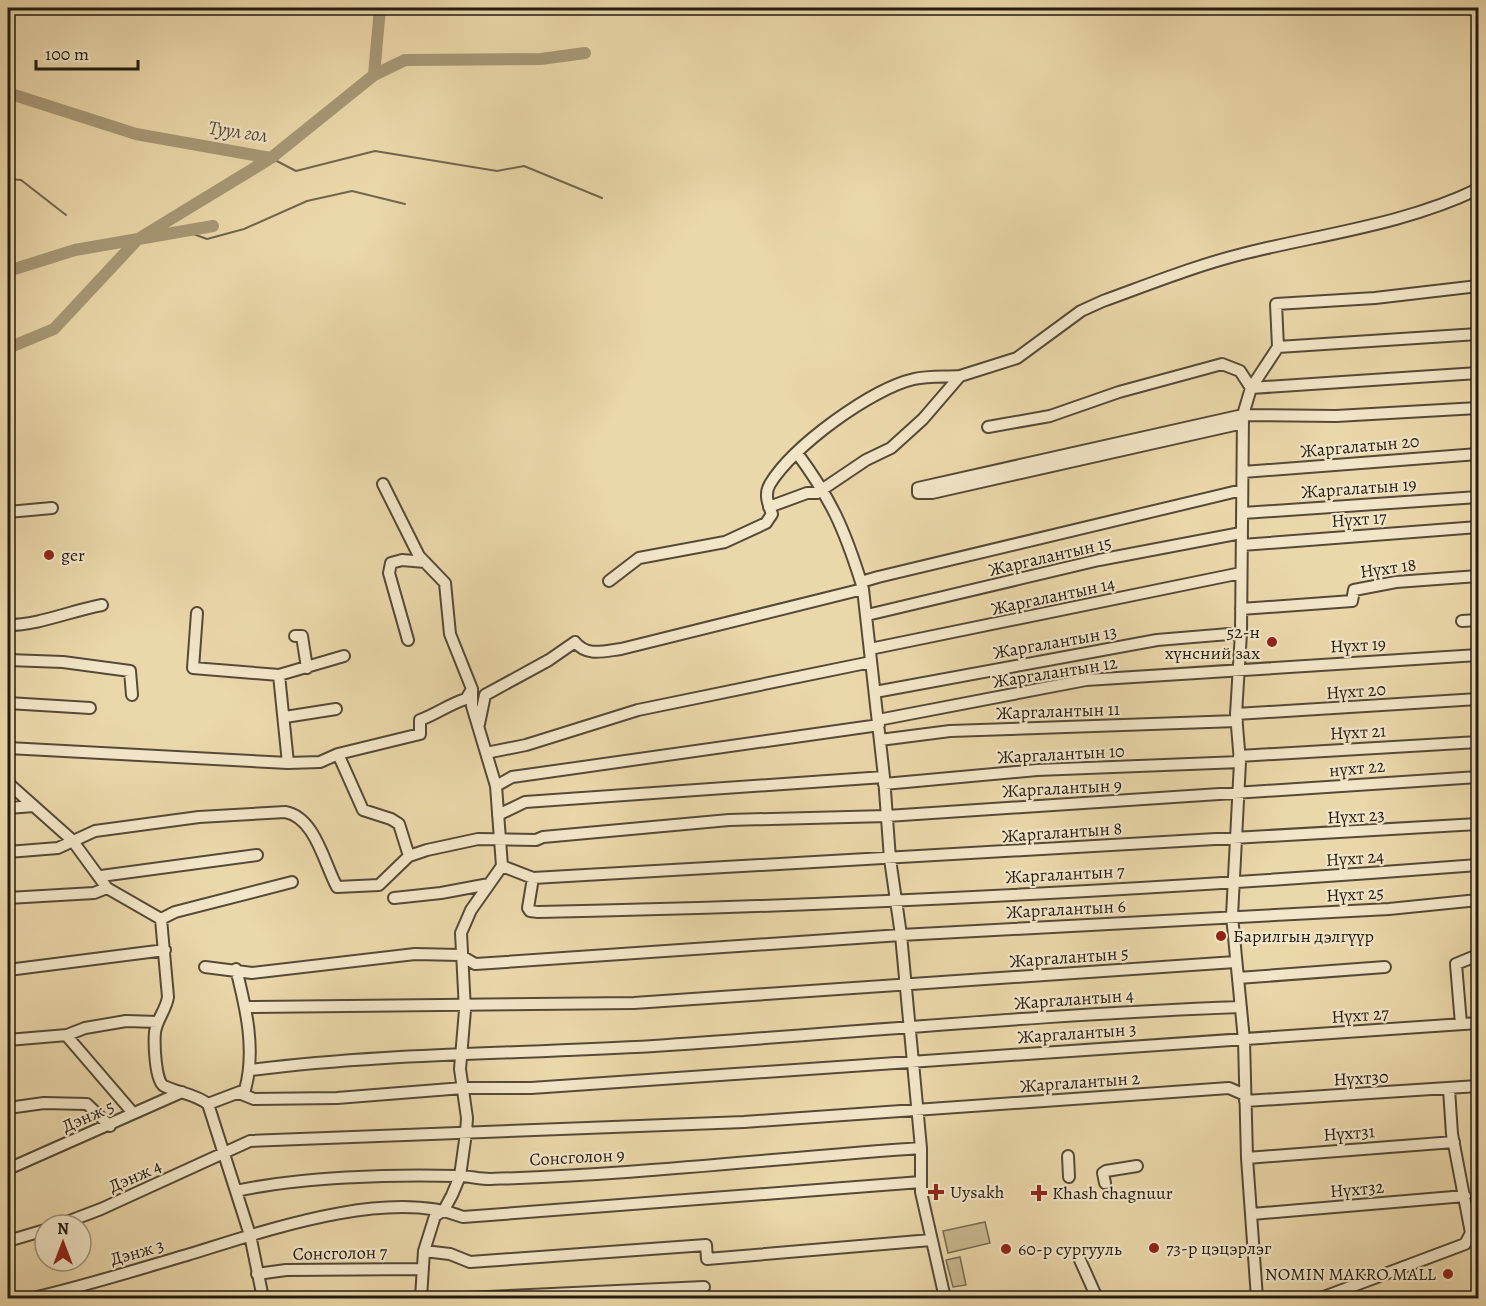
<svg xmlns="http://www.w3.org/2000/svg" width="1486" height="1306" font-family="Alegreya,serif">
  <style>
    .green { fill: #c9b890; stroke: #766a51; stroke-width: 1.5 }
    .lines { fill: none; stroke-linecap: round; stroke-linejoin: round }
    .stream { stroke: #72664e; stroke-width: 2 }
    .river { stroke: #a79876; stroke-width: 12 }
    .minor-casing { stroke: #554a38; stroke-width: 14 }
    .minor { stroke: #f2e6c8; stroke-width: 10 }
    .poi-dot { fill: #8f2418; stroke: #f2e6c8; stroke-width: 2 }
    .labels { text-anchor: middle; stroke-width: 4.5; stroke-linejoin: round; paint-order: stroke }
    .street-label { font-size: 18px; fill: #231b12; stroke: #f2e6c8 }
    .poi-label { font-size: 18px; fill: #231b12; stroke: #f2e6c8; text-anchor: start }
    .water-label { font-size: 20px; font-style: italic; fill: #584d3a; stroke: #f2e6c8 }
  </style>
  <rect width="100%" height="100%" fill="#ebd8aa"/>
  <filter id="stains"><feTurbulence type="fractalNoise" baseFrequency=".00333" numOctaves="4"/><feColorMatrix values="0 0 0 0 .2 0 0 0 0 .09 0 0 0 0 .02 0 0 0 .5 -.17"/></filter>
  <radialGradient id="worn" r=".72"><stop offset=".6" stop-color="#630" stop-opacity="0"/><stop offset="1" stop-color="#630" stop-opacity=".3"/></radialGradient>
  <path class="green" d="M985,1222l5,21 -42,10 -5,-22z
    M960,1257l6,28 -13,2 -7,-27z"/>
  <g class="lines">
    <path class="stream" d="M271,158l25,13 79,-20 122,20 27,-5 78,32
      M8,179l13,1 45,35
      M185,231l22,8 37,-10 63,-28 45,-10 53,13"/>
    <path class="river" d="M374,75l31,-15 136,-1 44,-6
      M8,93l128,41 135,24 103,-83 6,-67
      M8,271l67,-21 138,-24
      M8,348l46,-19 84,-90 133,-81"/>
    <g class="minor-casing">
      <path id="minor" d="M1278,347l200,-13
        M1243,423l-311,70h-14v-5l325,-73 93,1 142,-8
        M988,427l62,-11 69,-24 103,-28 18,7 11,17 27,-41 -2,-43 99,-6 103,-12
        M797,453c34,46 47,75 64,129
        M1243,472l235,-18
        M383,484l36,72 26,27 5,51 22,55v17l24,80 6,80 -31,44 -10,23 4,77 -5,59 7,49 -1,15 -6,43 -8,19 -8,15 -9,6 -11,35 -3,47
        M769,507l38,-14h10l49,-33 25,-12 32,-29 37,-43 57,-18 64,-47 22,-10c47,-17 94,-36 143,-48 77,-19 160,-29 232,-64
        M8,512l44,-4
        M1243,513l235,-16
        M1242,545l236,-18
        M609,581l30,-23 86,-16 41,-19 6,-9c-4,-10 -8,-20 -2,-30 23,-38 101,-95 144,-105 14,-3 31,-2 46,-3
        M863,589l21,188 6,82 11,76 20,213v44l24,106
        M1241,609l111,-8 2,-11 42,-8 82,-6
        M197,613l-4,55 86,7 9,88
        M867,615l232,-55 142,-27
        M1462,621l16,-1
        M8,625c31,0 62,-14 94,-20
        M295,636h7l5,32
        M408,640l-19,-67 2,-10 11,-3 23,2
        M870,649l371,-76
        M8,660l55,2 67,9 2,24
        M279,675l65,-19
        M875,692l282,-52 84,-7
        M8,703l82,5
        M1236,714l242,-15
        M285,717l51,-8
        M878,720l208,-40 392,-25
        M479,724l6,-29 64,-35 26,-18c12,15 29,9 46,7l242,-60 -2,-7 17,-5 364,-87
        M880,740l70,-9 287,-10
        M8,748l280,15 32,-1 18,-8 25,56 28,9 8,5 10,32
        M486,753l40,-8 112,-35 233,-48
        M338,754l82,-20v-14c17,-6 29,-16 46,-21l6,-10
        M1239,756l239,-14
        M8,783l64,57 35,48 54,31 7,78c-2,13 -11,22 -13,35 -1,11 0,49 9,54 15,7 31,8 44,18l42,131 13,63
        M884,784l153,-14 203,-8
        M496,786l16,-9 367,-52
        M8,808l26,-2
        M498,815l27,-13 359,-25
        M8,852l50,-4 37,-17 104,-14 86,-5c30,5 39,51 52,75l42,-2 30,-29 18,-6 51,-11 58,1 7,-3 186,-17 158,-4 591,-39
        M502,866l31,12 945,-54
        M101,876l156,-21
        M533,878l-5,30 2,3 8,1c314,-6 628,-23 940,-47
        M8,898l86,-5 13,-5
        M394,898l47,-5 48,-9
        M161,919l14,-7 117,-30
        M205,967l47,6 163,-19 45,1 15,9 16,-1 410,-28 488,-26 89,-9
        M8,970l157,-20
        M1238,978l147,-11
        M245,1007l389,-4 601,-41
        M1461,1024l-5,-60 22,-9
        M66,1035l67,78
        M8,1040l59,-5 18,-7 41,-7 32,1
        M251,1070c133,-17 268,-16 403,-24 195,-13 391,-32 587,-39
        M239,1093l15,6 83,-1 126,-10h68l947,-65
        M1245,1101l233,-15
        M208,1104l37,-14c11,-40 1,-82 -9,-121
        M8,1108l36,-5 43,1 23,22
        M1068,1156l1,21
        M1247,1158l207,-16
        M8,1169l174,-77
        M1105,1183l-2,-10 3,-2 31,-5
        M236,1191c64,-14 156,-17 222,-15 11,0 21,3 32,3 144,-4 287,-21 431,-31
        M1252,1214l213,-18
        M59,1225l42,-16 149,-68 494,-19 485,-34 16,7
        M8,1241l37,-11
        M424,1251l26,3 20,8 236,-17 1,14 224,-19
        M1080,1260l17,38
        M257,1274l29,-4 137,-1
        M33,1298c52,-12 103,-28 154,-43 75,-23 200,-68 276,-38l458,-35
        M466,1298l238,-11
        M1257,1298l-10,-140 -3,-118 -12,-124 8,-154 -4,-48 5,-81 2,-218 8,-27 227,-15
        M1321,1298l144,-54 6,-11 -19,-99 -3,-45"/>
    </g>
    <use href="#minor" class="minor"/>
  </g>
  <g class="poi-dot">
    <circle cx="49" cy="555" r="6"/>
    <circle cx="1272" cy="642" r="6"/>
    <circle cx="1221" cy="936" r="6"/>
    <path d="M933 1183h6v6h6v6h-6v6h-6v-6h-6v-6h6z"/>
    <path d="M1036 1184h6v6h6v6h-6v6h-6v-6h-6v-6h6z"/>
    <circle cx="1154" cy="1248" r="6"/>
    <circle cx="1006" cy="1249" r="6"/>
    <circle cx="1448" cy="1274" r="6"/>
  </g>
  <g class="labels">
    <g class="street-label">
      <text transform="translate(1360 446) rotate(-5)" y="6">Жаргалатын 20</text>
      <text transform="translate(1359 488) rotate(-4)" y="6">Жаргалатын 19</text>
      <text transform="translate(1359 519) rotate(-4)" y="6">Нүхт 17</text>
      <text transform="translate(1050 556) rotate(-13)" y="6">Жаргалантын 15</text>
      <text transform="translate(1388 568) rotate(-8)" y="6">Нүхт 18</text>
      <text transform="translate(1053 596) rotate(-12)" y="6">Жаргалантын 14</text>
      <text transform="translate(1055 642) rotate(-10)" y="6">Жаргалантын 13</text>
      <text transform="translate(1358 645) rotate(-3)" y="6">Нүхт 19</text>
      <text transform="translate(1055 672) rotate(-9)" y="6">Жаргалантын 12</text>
      <text transform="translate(1356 691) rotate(-4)" y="6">Нүхт 20</text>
      <text transform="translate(1058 711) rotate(-2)" y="6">Жаргалантын 11</text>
      <text transform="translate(1358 732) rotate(-3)" y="6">Нүхт 21</text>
      <text transform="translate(1061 754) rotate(-3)" y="6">Жаргалантын 10</text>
      <text transform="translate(1357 768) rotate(-5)" y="6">нүхт 22</text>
      <text transform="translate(1062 788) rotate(-3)" y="6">Жаргалантын 9</text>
      <text transform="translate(1356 816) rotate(-3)" y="6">Нүхт 23</text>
      <text transform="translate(1062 832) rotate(-4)" y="6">Жаргалантын 8</text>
      <text transform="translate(1355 858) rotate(-4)" y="6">Нүхт 24</text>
      <text transform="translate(1065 874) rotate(-3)" y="6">Жаргалантын 7</text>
      <text transform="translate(1355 894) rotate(-3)" y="6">Нүхт 25</text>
      <text transform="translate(1066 909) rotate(-3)" y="6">Жаргалантын 6</text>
      <text transform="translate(1069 957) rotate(-4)" y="6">Жаргалантын 5</text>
      <text transform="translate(1074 999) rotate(-4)" y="6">Жаргалантын 4</text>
      <text transform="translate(1360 1015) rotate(-4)" y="6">Нүхт 27</text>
      <text transform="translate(1077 1033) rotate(-4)" y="6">Жаргалантын 3</text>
      <text transform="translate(1361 1078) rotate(-3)" y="6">Нүхт30</text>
      <text transform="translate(1080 1082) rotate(-4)" y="6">Жаргалантын 2</text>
      <text transform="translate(88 1116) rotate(-24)" y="6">Дэнж 5</text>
      <text transform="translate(1349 1133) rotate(-4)" y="6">Нүхт31</text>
      <text transform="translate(577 1157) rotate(-3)" y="6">Сонсголон 9</text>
      <text transform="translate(135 1176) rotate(-24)" y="6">Дэнж 4</text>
      <text transform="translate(1357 1189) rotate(-5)" y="6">Нүхт32</text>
      <text transform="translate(137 1252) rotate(-16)" y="6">Дэнж 3</text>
      <text transform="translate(340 1253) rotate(-1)" y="6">Сонсголон 7</text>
    </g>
    <g class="poi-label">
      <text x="61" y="561">ger</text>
      <text x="1260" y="638" text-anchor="end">52-н<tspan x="1260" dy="21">хүнсний зах</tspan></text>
      <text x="1233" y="942">Барилгын дэлгүүр</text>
      <text x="950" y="1198">Uysakh</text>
      <text x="1052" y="1199">Khash chagnuur</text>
      <text x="1166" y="1254">73-р цэцэрлэг</text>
      <text x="1018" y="1255">60-р сургууль</text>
      <text x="1436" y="1280" text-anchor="end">NOMIN MAKRO MALL</text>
    </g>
    <g class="water-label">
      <text transform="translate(238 131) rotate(8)" y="7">Туул гол</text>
    </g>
  </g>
  <rect width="1486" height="1306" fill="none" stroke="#ebd8aa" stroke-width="30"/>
  <rect x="9" y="9" width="1468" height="1288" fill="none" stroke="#231b12" stroke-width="3"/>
  <rect x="15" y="15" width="1456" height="1276" fill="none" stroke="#231b12" stroke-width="1.5"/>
  <g transform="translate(63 1243)"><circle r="28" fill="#f2e6c8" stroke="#9f957f" stroke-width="1.5"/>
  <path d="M0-4.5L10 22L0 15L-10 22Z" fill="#8f2418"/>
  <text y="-9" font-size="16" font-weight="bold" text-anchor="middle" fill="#231b12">N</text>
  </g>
  <path d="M36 60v9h102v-9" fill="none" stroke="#231b12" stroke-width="3"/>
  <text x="45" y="60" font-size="18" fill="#231b12" stroke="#f2e6c8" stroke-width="4.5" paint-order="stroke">100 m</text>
  <rect width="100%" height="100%" filter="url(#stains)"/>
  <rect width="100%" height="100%" fill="url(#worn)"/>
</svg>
